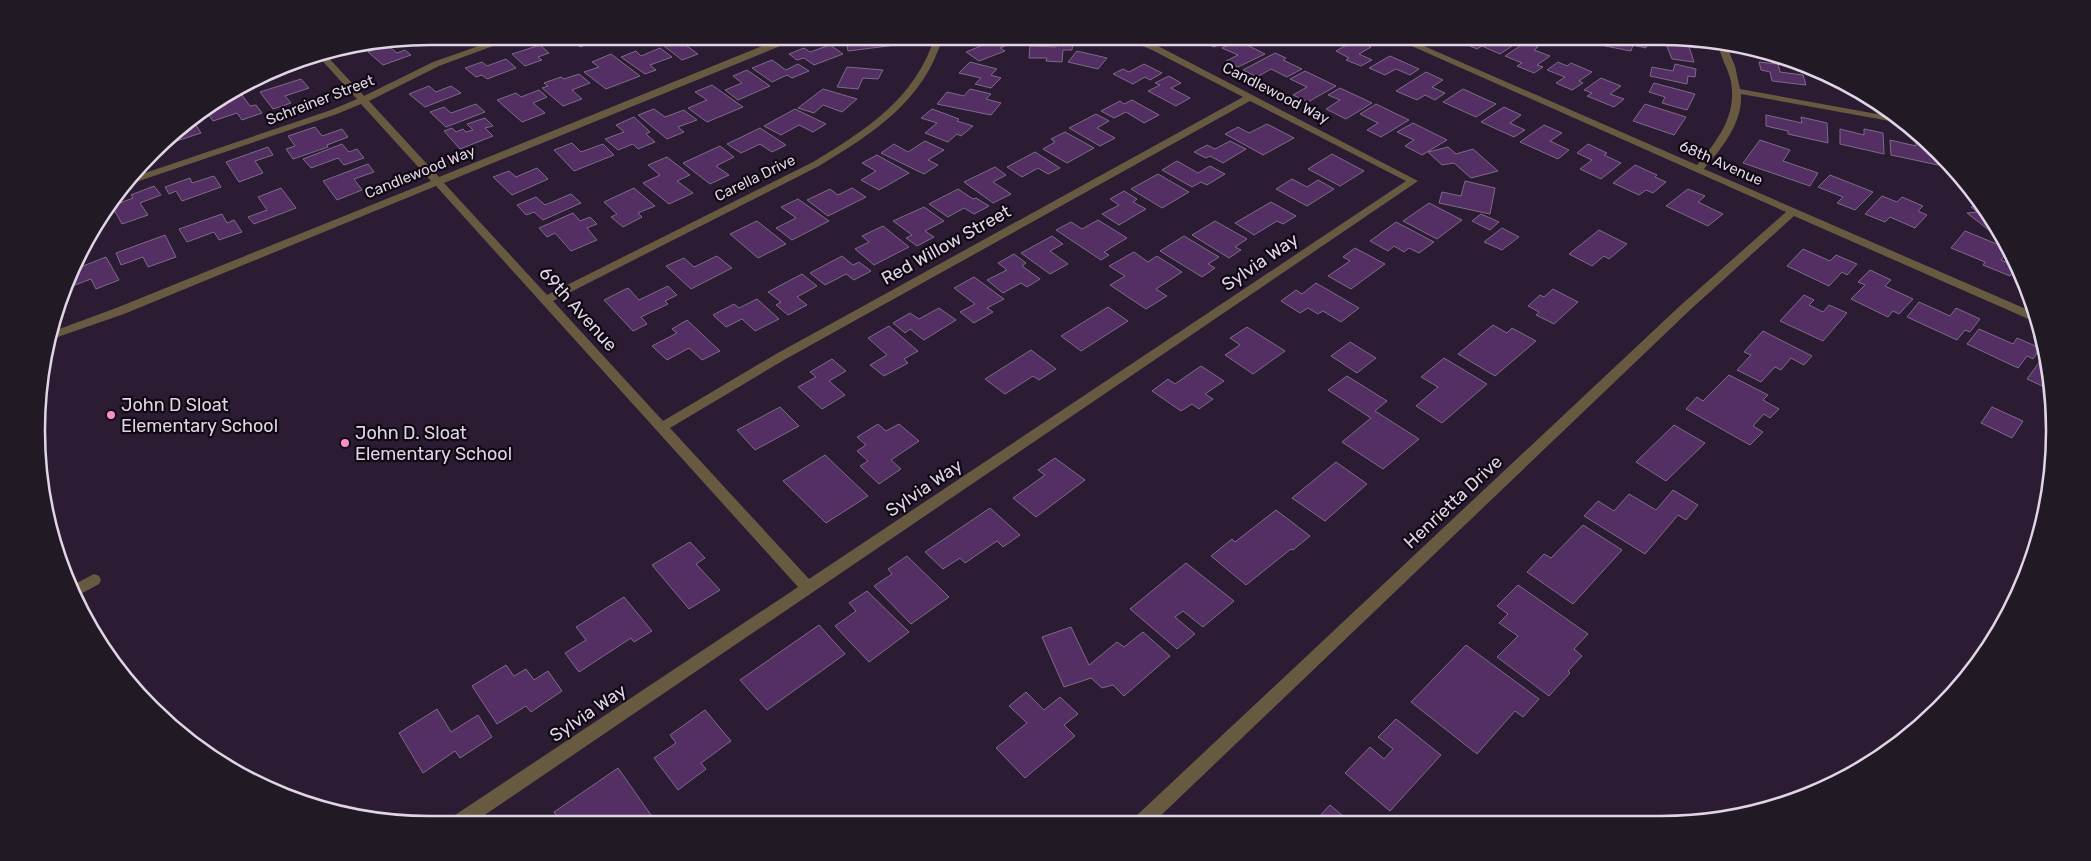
<svg xmlns="http://www.w3.org/2000/svg" width="2091" height="861" font-family="Rubik,sans-serif">
  <style>
    .building { fill: #532f63; stroke: #7d6b86 }
    .lines { fill: none; stroke-linecap: round; stroke-linejoin: round }
    .minor { fill: #675a40; fill-rule: evenodd }
    .poi-dot { fill: #f98fc9; stroke: #100913; stroke-width: 2 }
    .labels { text-anchor: middle; stroke-width: 4.5; stroke-linejoin: round; paint-order: stroke }
    .far-street-label { font-size: 15px; fill: #dfd5e5; stroke: #100913 }
    .street-label { font-size: 18px; fill: #dfd5e5; stroke: #100913 }
    .poi-label { font-size: 18px; fill: #dfd5e5; stroke: #100913; text-anchor: start }
    .rim { fill: none; stroke: #dfd5e5; stroke-width: 2.5 }
  </style>
  <rect width="100%" height="100%" fill="#2b1b33"/>
  <path class="building" d="M552,36h40l5,5 -17,6 -8,-8 -14,5 -9,-7z
    M678,36h22l4,3 -17,7 11,8 -16,6 -22,-17z
    M883,36h19l2,8 -56,7 -2,-10z
    M980,36h11l14,10 -5,2 5,3 -26,10 -13,-9 17,-7 -9,-6z
    M1184,36h40l6,3 -16,8 -17,-8 -8,4 -9,-5z
    M1345,36l-13,8 -11,-4 -6,3 -14,-6z
    M1475,36h14l23,10 -12,8 -18,-8 -5,3 -14,-6z
    M1554,36h28l-6,7z
    M1607,36h41l-2,12 -13,-3 -2,6 -26,-5z
    M1676,39l18,3 3,6 -8,-1 5,15 -22,-3 -6,-15 12,1z
    M1056,40l17,1 -1,9h-9l-1,12 -16,-1 1,-3h-18l1,-12 26,1z
    M1237,40l28,14 -27,13 -12,-6 12,-6 -16,-7z
    M1355,40l16,7 -12,7 13,6 -11,6 -15,-6 3,-2 -13,-7z
    M1526,42l12,5 -4,3 16,6 -13,9 6,2 -9,6 -17,-7 5,-3 -17,-7z
    M387,45l10,8 8,-3 6,5 -28,10 -15,-13z
    M540,45l9,8 -11,4 4,3 -17,6 -13,-12z
    M830,45l13,9 -29,11 -10,-7 -7,2 -8,-6 15,-6 6,4z
    M660,48l12,9 -22,8 6,5 -11,4 -24,-17 15,-6 5,5z
    M1077,51l30,7 -9,11 -30,-7z
    M1756,52l31,5 6,3 -34,-3z
    M1275,53l11,5 -3,2 19,9 -15,8 -16,-8 -14,8 -14,-7z
    M611,54l29,22 -34,13 -22,-17 15,-5 -7,-5z
    M1390,56l29,13 -9,6 -14,-6 -11,6 -16,-7z
    M506,59l10,9 -29,11 -5,-4 -6,2 -11,-9 17,-6 5,4z
    M772,60l14,10 12,-6 11,7 -17,7 -5,-3 -15,7 -20,-14z
    M970,62l27,7 -6,6 10,3 -10,10 -16,-4 6,-6 -22,-5z
    M1558,62l9,4 4,-3 21,9 -13,9 4,2 -11,7 -16,-7 9,-6 -18,-7z
    M1759,62l19,2 2,8 23,3 3,10 -34,-4 -2,-9 -9,-2z
    M1144,64l18,9 -12,7 -5,-3 -12,7 -20,-10 10,-5 6,3z
    M1675,64l21,5 -1,8 -7,-1 -1,8 -37,-8 2,-9 21,4z
    M847,67l36,3 -5,9 -15,-1 -5,11 -21,-2z
    M747,70l23,16 -32,14 -13,-10 17,-7 -9,-7z
    M1305,71l31,15 -28,16 -15,-7 14,-8 -17,-8z
    M1426,72l17,8 -11,7 13,6 -10,7 -10,-5 -8,5 -21,-9z
    M579,74l11,9 -18,7 10,9 -19,7 -21,-18 6,-2 -4,-3 17,-6 3,2z
    M1169,76l12,7 -10,5 19,10 -14,8 -28,-15 12,-6 -5,-2z
    M1601,78l20,8 -11,8 14,5 -10,8 -27,-11 5,-3 -8,-3z
    M301,79l8,9 -24,8 6,7 -18,6 -13,-17z
    M1654,83l41,11 -8,16 -25,-7 3,-6 -16,-5z
    M712,85l31,22 -36,15 -19,-14 19,-8 -12,-8z
    M429,86l7,6 15,-6 10,7 -36,14 -16,-13z
    M1340,88l32,15 -26,16 -20,-10 14,-9 -12,-5z
    M823,89l34,10 -15,13 -19,-7 -9,8 -16,-5z
    M970,89l21,5 -5,5 15,4 -10,12 -54,-11 10,-12 17,4z
    M1463,89l33,15 -20,13 -33,-15z
    M539,90l8,7 -14,6 12,10 -23,9 -25,-22 19,-7 5,4z
    M242,95l8,11 6,-1 6,8 -20,7 -5,-7 -24,8 -7,-10 20,-6 -3,-4z
    M1132,100l27,15 -15,8 -18,-11 -12,6 -13,-7 19,-10 4,3z
    M476,104l9,8 -39,15 -16,-15 14,-5 7,6z
    M1376,104l33,16 -28,17 -14,-7 11,-7 -18,-9z
    M1645,104l41,13 -12,18 -41,-14z
    M1504,107l17,8 -11,8 15,7 -11,7 -33,-15z
    M654,109l11,8 19,-7 13,10 -19,7 6,5 -17,7 -29,-24z
    M795,109l31,15 -13,8 -14,-7 -18,10 -17,-9z
    M932,109l27,10 -2,2 16,5 -12,10 -4,-2 -9,8 -23,-9 12,-10 -16,-5z
    M1096,114l13,7 -12,7 18,10 -15,8 -31,-18z
    M1766,115l36,8 -1,-6 26,6 1,20 -40,-9v-3l-22,-5z
    M634,117l16,15 -4,2 9,8 -17,7 -5,-5 -15,6 -13,-11 19,-7 -8,-7z
    M485,118l8,8 -8,2 8,8 -33,13 -16,-18 8,-3 4,4 7,-3 3,3 7,-2 -6,-6z
    M192,119l9,14 -40,13 10,-12z
    M1413,123l34,17 -25,15 -17,-9 9,-6 -17,-8z
    M1267,124l27,14 -31,17 -38,-21 13,-7 11,6z
    M1544,125l18,8 -12,8 19,9 -11,9 -38,-17z
    M315,127l7,9 20,-7 6,8 -21,8 1,2 -35,12 -7,-10 9,-3 -7,-10z
    M760,128l26,17 -14,7 -12,-8 -19,9 -14,-9z
    M1840,129l24,6v-6l19,4 1,21 -44,-10z
    M1065,132l29,16 -27,15 -24,-14 12,-7 -4,-3z
    M1916,138l11,3 8,9 3,15 -47,-10 -1,-15 26,6z
    M1760,140l30,10 -7,11 35,12 -8,13 -67,-23z
    M925,141l19,9 -16,10 10,5 -14,9 -43,-21 13,-9 14,8z
    M1230,141l16,8 -23,14 -13,-7 -4,2 -12,-6 13,-7 8,4z
    M572,143l9,9 22,-8 11,11 -40,16 -20,-21z
    M342,144l7,8 8,-3 7,9 -20,7 -6,-7 -27,10 -8,-9z
    M1588,144l19,9 -3,2 17,8 -20,16 -21,-10 12,-9 -15,-7z
    M720,146l14,11 -18,9 13,9 -19,9 -27,-21z
    M268,147l5,8 -18,6 8,12 -24,9 -13,-20z
    M1448,147l8,7 17,-5 25,22 -27,7 -17,-15 -12,2 -14,-13z
    M1035,152l25,16 -12,6 -10,-6 -16,9 -15,-10z
    M1332,154l32,17 -24,15 -32,-17z
    M877,155l32,18 -30,17 -18,-10 15,-9 -14,-8z
    M667,157l23,18 -13,6 16,12 -24,11 -26,-21 17,-8 -12,-10z
    M1177,161l21,12 12,-7 15,8 -18,11 -6,-3 -9,5 -30,-17z
    M368,164l6,8 -20,7 8,11 -25,10 -14,-19z
    M1635,165l22,10 -2,2 11,5 -13,11 -7,-3 -7,5 -26,-12z
    M995,167l11,8 -13,7 18,12 -18,9 -29,-21z
    M537,168l11,11 -36,16 -19,-18 16,-6 7,6z
    M1158,174l31,18 -27,16 -31,-19z
    M1830,175l43,17 -18,18 -18,-7 6,-6 -25,-10z
    M214,176l7,11 -39,14 -6,-10 -7,3 -4,-7 25,-9 2,5z
    M1292,179l15,8 11,-7 16,9 -27,17 -31,-17z
    M1465,181l30,7 -5,26 -51,-11 3,-11 19,4z
    M154,186l7,9 -21,8 8,12 -26,9 -10,-18 21,-8 -2,-3z
    M281,188l15,20 -42,16 -6,-7 19,-7 -9,-13z
    M634,188l21,18 -17,7 4,4 -19,10 -12,-10 6,-3 -13,-12z
    M852,188l14,9 -38,19 -21,-16 23,-11 8,6z
    M958,189l15,10 3,-1 13,8 -15,8 -10,-6 -16,9 -19,-13z
    M1688,189l17,7 -7,6 25,12 -15,12 -42,-20z
    M1124,191l13,8 -4,3 13,7 -27,16 -17,-11 17,-9 -9,-6z
    M571,194l10,9 -38,17 -9,-8 -8,3 -9,-10 19,-8 9,8z
    M1882,196l15,6 5,-5 21,9 -5,5 9,4 -12,13 -25,-11 -5,5 -20,-8z
    M798,199l31,22 -37,19 -16,-12 20,-10 -15,-11z
    M1271,202l25,14 -13,8 -6,-3 -23,14 -19,-12z
    M1429,203l33,17 -25,19 -34,-18z
    M1982,205l16,25 -8,1 -23,-18 10,-1 -6,-5z
    M924,207l20,14 -19,10 9,6 -17,9 -11,-8 6,-3 -19,-14z
    M573,213l7,8 10,-4 7,7 -10,4 10,12 -26,11 -16,-18 -8,4 -8,-9z
    M222,214l5,9 7,-3 8,12 -23,8 -5,-8 -27,10 -8,-13z
    M1481,214l18,8 -9,8 -18,-9z
    M1098,220l29,18 -23,14 5,3 -8,5 -45,-30 15,-8 11,7z
    M757,221l29,23 -28,14 -28,-24z
    M1215,221l32,18 -12,8 6,3 -12,8 -37,-23z
    M1396,222l38,20 -15,11 -10,-5 -5,4 -10,-6 -6,5 -18,-10z
    M883,226l26,21 -35,18 -19,-16 14,-7 -7,-6z
    M1502,228l17,9 -17,13 -18,-8z
    M1599,230l28,14 -18,15 -5,-3 -12,10 -23,-12z
    M1965,231l44,18 -8,11 16,7 -7,9 -27,-11 2,-3 -34,-14z
    M165,235l11,22 -28,10 -5,-10 -22,8 -5,-12z
    M1052,236l11,8 -13,7 18,13 -18,10 -29,-21z
    M1184,236l35,21 -11,7 7,4 -13,9 -42,-26z
    M1355,248l30,16 -34,25 -23,-13 22,-15 -7,-4z
    M1803,249l27,12 6,-6 21,9 -10,11 -5,-3 -13,14 -42,-20z
    M1134,252l14,10 9,-6 25,16 -26,17 11,7 -21,13 -36,-24 15,-9 -16,-10z
    M1014,254l12,9 -4,3 18,13 -13,8 -6,-4 -18,10 -16,-13 20,-10 -9,-7z
    M717,256l15,12 -41,21 -25,-23 18,-8 10,9z
    M842,256l11,9 6,-3 12,9 -17,9 -8,-6 -21,11 -15,-12z
    M106,257l13,23 -23,9 -5,-10 -27,10 9,-19z
    M1870,270l21,10 -6,6 28,13 -14,15 -6,-3 -5,6 -37,-18 14,-14 -7,-3z
    M802,274l15,12 -20,11 10,8 -19,10 -12,-10 5,-3 -13,-10z
    M974,277l30,22 -17,9 6,4 -19,11 -14,-11 15,-8 -21,-16z
    M1316,283l43,25 -18,14 -18,-11 -5,3 -10,-6 -8,5 -19,-12 15,-11 6,4z
    M668,286l9,9 -12,6 3,3 -27,13 6,7 -14,7 -29,-31 24,-12 11,12z
    M1553,289l25,13 -24,22 -18,-9 3,-3 -11,-6 12,-11 4,2z
    M1804,295l10,5 -5,5 14,7 6,-7 18,8 -24,28 -43,-20z
    M757,299l22,20 -24,12 -13,-12 -16,8 -13,-12 21,-11 5,4z
    M1919,302l31,14 6,-8 24,11 -10,13 -5,-2 -8,10 -50,-23z
    M1108,307l20,14 -47,30 -20,-15z
    M939,308l17,12 -32,20 -14,-11 -5,4 -12,-10 17,-10 9,6z
    M687,320l33,31 -18,9 -13,-12 -22,12 -15,-14 25,-13 -5,-4z
    M1493,325l14,8 5,-5 24,13 -41,35 -37,-22z
    M889,326l29,25 -14,8 4,4 -24,13 -14,-11 17,-10 -19,-17z
    M1247,327l38,24 -32,23 -28,-19 15,-10 -10,-7z
    M1979,329l34,15 4,-6 23,10 -7,11 -6,-3 -9,12 -51,-24z
    M1763,331l49,25 -8,9 -13,-7 -10,12 -6,-3 -14,15 -24,-12 14,-15 -7,-3z
    M1350,342l26,16 -19,15 -26,-17z
    M1031,350l25,19 -17,11 -6,-4 -28,18 -20,-15z
    M2043,357l3,2 5,31 -24,-11z
    M1444,358l43,26 -45,39 -26,-17 22,-19 -17,-10z
    M832,359l14,12 -17,10 16,14 -23,14 -24,-22 18,-10 -6,-5z
    M1201,366l23,15 -19,13 8,5 -14,10 -7,-5 -11,7 -29,-20 16,-12 7,5z
    M1729,375l39,20 -5,5 16,9 -9,9 -6,-4 -11,12 10,6 -13,13 -64,-36 11,-12 6,4z
    M1347,376l40,25 -12,10 44,28 -36,30 -41,-27 29,-24 -43,-28z
    M780,407l19,19 -44,24 -18,-20z
    M1992,407l31,14 -11,17 -31,-15z
    M878,424l8,7 13,-7 20,17 -28,19 10,9 -22,15 -19,-18 8,-5 -11,-10 9,-6 -9,-8z
    M1674,425l31,18 -39,38 -30,-19z
    M825,455l43,41 -42,27 -43,-42z
    M1055,458l30,22 -49,37 -23,-19 32,-23 -7,-5z
    M1336,462l31,22 -42,37 -33,-23z
    M1673,490l25,15 -12,15 -8,-5 -33,39 -61,-38 14,-15 16,10 15,-17 27,16z
    M990,508l30,27 -17,12 -6,-6 -32,22 -5,-5 -17,11 -18,-17z
    M1276,510l34,26 -17,14 -2,-1 -45,36 -35,-29 21,-17 3,3z
    M1583,525l39,25 -49,54 -46,-32 17,-18 7,4z
    M690,542l15,16 -9,6 24,26 -31,19 -37,-44z
    M907,556l42,41 -38,27 -37,-38 18,-12 -4,-5z
    M1186,563l48,38 -31,26 -20,-16 -8,6 20,17 -18,15 -47,-40z
    M1518,585l70,49 -14,15 8,7 -14,15 2,2 -21,23 -52,-39 21,-21 -19,-13 9,-9 -11,-8z
    M867,591l42,41 -40,30 -34,-36 21,-15 -7,-8z
    M624,597l28,34 -18,11 -3,-4 -52,34 -14,-19 21,-13 -10,-13z
    M819,625l26,29 -78,56 -27,-30z
    M1071,627l18,38 28,-23 7,5 19,-15 27,24 -46,40 -11,-11 -11,3 -11,-10 -27,9 -22,-50z
    M1466,645l73,54 -16,18 -8,-6 -38,43 -66,-52z
    M506,665l8,11 12,-7 8,11 14,-9 14,20 -31,21 -5,-6 -29,18 -25,-38z
    M1026,692l18,18 16,-13 18,17 -14,11 11,11 -50,42 -29,-30 31,-25 -18,-17z
    M437,709l14,23 27,-17 14,22 -32,21 -5,-7 -32,22 -24,-40z
    M705,710l26,31 -30,22 5,6 -28,21 -24,-32 22,-15 -6,-8z
    M1396,719l45,36 -51,56 -45,-38 25,-26 14,12 9,-10 -15,-12z
    M618,768l33,47 -13,9h-76l-8,-12z
    M1330,805l20,17h-36z"/>
  <g class="lines">
    <path class="minor" d="M507,36h13l-81,30 -70,35 70,76 333,-135 19,-6h14l-361,147 103,112 266,-133c53,-32 103,-64 122,-126h8c-18,64 -69,97 -124,130l-266,135 110,120 113,-67 467,-257 -91,-47 -34,-14h13l27,10 260,135 -948,644h-23l2,-6 349,-232 -362,-401 -312,128 -75,26 2,-8 65,-24 315,-127 -70,-77 -24,10 -207,70 6,-8 195,-66 26,-11 -40,-44 8,-1 39,42 69,-34zM1250,101l156,80 -597,398 -139,-151 114,-68z
      M1389,36h12l296,129c20,-24 40,-49 34,-83 -2,-12 -11,-25 -12,-36l8,1 8,19 5,23 159,29 7,6 -165,-30c2,29 -19,54 -37,75l331,144 4,8h-6l-239,-105 -104,94 -537,513h-20l2,-6 547,-513 104,-92z
      M94,574l5,2 2,4 -2,4 -24,13 -6,-10z"/>
  </g>
  <g class="poi-dot">
    <circle cx="111" cy="415" r="5"/>
    <circle cx="345" cy="443" r="5"/>
  </g>
  <g class="labels">
    <g class="far-street-label">
      <text transform="translate(1276 93) rotate(27)" y="5">Candlewood Way</text>
      <text transform="translate(320 100) rotate(-21)" y="5">Schreiner Street</text>
      <text transform="translate(1721 163) rotate(24)" y="5">68th Avenue</text>
      <text transform="translate(420 172) rotate(-22)" y="5">Candlewood Way</text>
      <text transform="translate(755 178) rotate(-26)" y="5">Carella Drive</text>
    </g>
    <g class="street-label">
      <text transform="translate(946 245) rotate(-29)" y="6">Red Willow Street</text>
      <text transform="translate(1260 262) rotate(-34)" y="6">Sylvia Way</text>
      <text transform="translate(578 309) rotate(48)" y="6">69th Avenue</text>
      <text transform="translate(924 488) rotate(-34)" y="6">Sylvia Way</text>
      <text transform="translate(1453 502) rotate(-43)" y="6">Henrietta Drive</text>
      <text transform="translate(588 713) rotate(-34)" y="6">Sylvia Way</text>
    </g>
    <g class="poi-label">
      <text x="121" y="411">John D Sloat<tspan x="121" dy="21">Elementary School</tspan></text>
      <text x="355" y="439">John D. Sloat<tspan x="355" dy="21">Elementary School</tspan></text>
    </g>
  </g>
  <path d="M0 0H2091V861H0ZM430 45H1661A385 385 0 0 1 2046 430V431A385 385 0 0 1 1661 816H430A385 385 0 0 1 45 431V430A385 385 0 0 1 430 45Z" fill="#211924" fill-rule="evenodd"/>
  <path class="rim" d="M430 45H1661A385 385 0 0 1 2046 430V431A385 385 0 0 1 1661 816H430A385 385 0 0 1 45 431V430A385 385 0 0 1 430 45Z"/>
</svg>
